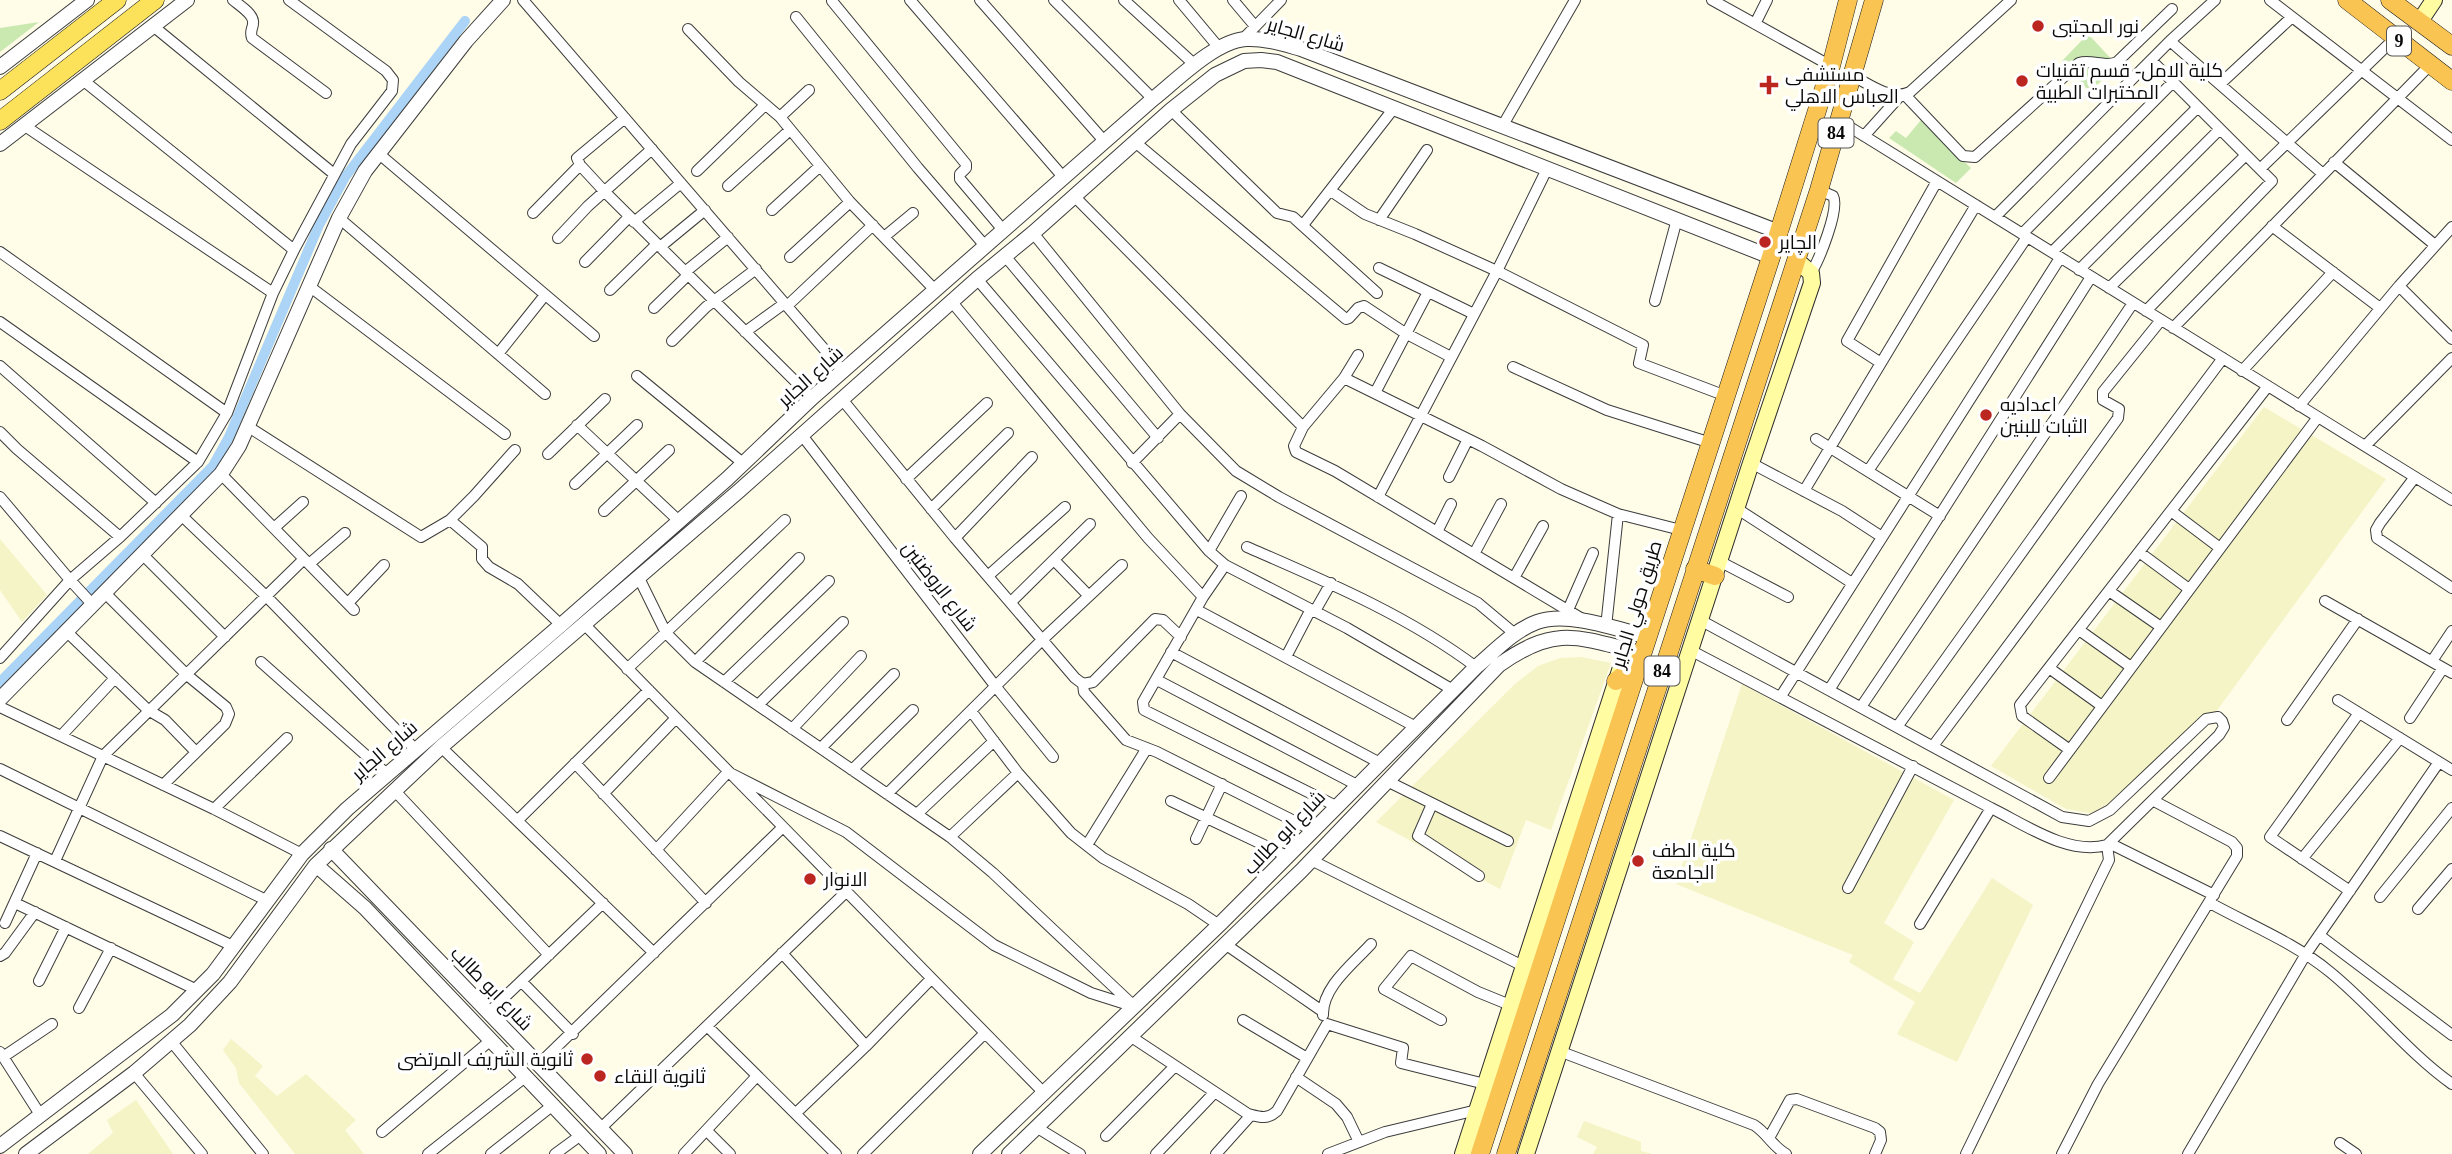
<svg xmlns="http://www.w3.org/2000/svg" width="2452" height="1154" font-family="'Times New Roman',Cairo,serif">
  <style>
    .farmland { fill: #f4f4c7 }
    .green { fill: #c9e9b1 }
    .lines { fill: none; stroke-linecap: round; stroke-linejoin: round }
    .canal { stroke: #abd4f7; stroke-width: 10 }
    .minor-casing { stroke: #3d3d3d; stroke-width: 12 }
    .tertiary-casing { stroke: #3d3d3d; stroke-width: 16 }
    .secondary-casing { stroke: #2c2c2c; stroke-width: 18 }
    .primary-casing { stroke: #1b1b1b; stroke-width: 19 }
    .trunk-casing { stroke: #1b1b1b; stroke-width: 19 }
    .minor { stroke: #fff; stroke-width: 10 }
    .tertiary { stroke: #fff; stroke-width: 14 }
    .secondary { stroke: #fffca2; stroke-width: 16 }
    .primary { stroke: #fce15a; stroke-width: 18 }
    .trunk { stroke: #fac453; stroke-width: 18 }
    .poi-dot { fill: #bb2621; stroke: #fff; stroke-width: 2.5 }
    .labels { text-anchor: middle; stroke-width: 7; stroke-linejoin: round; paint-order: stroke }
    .shield { fill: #fff; stroke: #545454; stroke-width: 2 }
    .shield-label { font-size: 18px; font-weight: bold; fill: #0a0a0a }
    .poi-label { font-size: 19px; fill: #0a0a0a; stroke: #fff; text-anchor: start }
    .street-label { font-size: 19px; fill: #0a0a0a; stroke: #fff }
  </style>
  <rect width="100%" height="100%" fill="#fffce7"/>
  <path class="farmland" d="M2264,407l122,72 -168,230 -79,79 -37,27 -36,-6 -75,-43z
    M0,539l47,56 -25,27 -22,-32z
    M1581,657l30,6 -60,167 -25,-10 -26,69 -124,-67 139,-138 23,-18 22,-8z
    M1742,684l212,116 -70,123 30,19 -21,37 27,14 72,-115 41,27 -76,157 -60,-28 18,-32 -66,-40 4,-7 -177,-71z
    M231,1039l32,27 -8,10 22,20 29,-22 50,46 -11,10 19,24h-69l-56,-71 -3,-15 -13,-18z
    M136,1100l37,54h-85l25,-21 -6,-13z
    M1584,1121l57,21v9l11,3h-59l4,-7 -20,-10z"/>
  <path class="green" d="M39,22l-39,30v-24z
    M2088,34l29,31 -27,27 -29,-30z
    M1921,120l50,48 -15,15 -67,-45 7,-7 10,7z"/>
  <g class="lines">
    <path class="canal" d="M0,682l213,-216 16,-29 90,-212 26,-48 120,-156"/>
    <g class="minor-casing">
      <path id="minor" d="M233,0c6,5 19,13 20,21 1,7 -4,9 -1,17l74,55
        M523,0l320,371
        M910,0l154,178
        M980,0l125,142
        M1054,0l99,99
        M1124,0l71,65
        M1179,0l41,49
        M1233,0l21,25
        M1712,0l119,66
        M2270,0l182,140
        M832,1l134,163v4l-6,6v5l44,52
        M796,17l122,151 68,79
        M1755,24l12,-24
        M153,26l181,148
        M688,29l51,53 41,35
        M1243,39l38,-39
        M2170,41l153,133
        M1853,76c18,9 37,25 57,16l101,-92
        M84,81l210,169
        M2220,84l72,-67
        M809,90l-29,27 70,85 86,89
        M1905,95l58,61 12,1 104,-94c13,-4 26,5 38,-1l55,-53
        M1171,110l106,103 16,4 84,76
        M625,118l-48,40 3,7 24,26 208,207
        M1840,121l612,379
        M1503,125l72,-125
        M25,126l248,167
        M1864,136l36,-40
        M1135,142l211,177 3,-1 9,-10 6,-2 41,27 46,24
        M378,153l216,183
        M2334,162l101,83
        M2260,169l135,-131
        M697,171l68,-66
        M728,186l62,-56
        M1331,191l34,23 50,20 82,37 146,74 -4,18 87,33
        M1074,196l229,231 -9,19 2,6 39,19 249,149
        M772,210l48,-44
        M533,213l47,-48
        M1995,217l175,-176 45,-41
        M339,218l206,176
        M1379,220l48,-70
        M634,222l47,-39
        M1303,225l91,-117
        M2272,226l108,82
        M1033,233l147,181 56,57 43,26 199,106 37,31
        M2022,234l151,-152
        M884,237l29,-24
        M558,238l30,-32 64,-57
        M660,247l45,-37
        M0,252l227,161
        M2052,252l146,-145
        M1005,256l153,182
        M790,257l60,-55
        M585,262l44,-45
        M1379,268l95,46
        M2079,270l141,-141
        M685,272l43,-35
        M1811,273c8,-13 29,-64 22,-77l-14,-6
        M977,279l232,272 16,14 122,63 106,62
        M309,286l196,148
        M2399,286l53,53
        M2109,288l137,-133
        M610,290l47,-46
        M951,301l197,237 55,59 -60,105 1,8 192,96
        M1655,301l22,-82
        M787,306l86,-81
        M654,308l34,-33
        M2146,311l126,-130 -121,-121
        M0,322l198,140
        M2173,328l257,-263
        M745,332l40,-29
        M672,341l34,-34 50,-38
        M498,354l47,-59
        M1881,363l-34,-22 90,-160
        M0,366l156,137
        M1513,367l94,43 104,33
        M2242,371l91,-99
        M637,376l107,88
        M1344,378l138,68 79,43 57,25 63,16
        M1375,393l53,-101
        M841,398l114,140 120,140 8,6 10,-2 62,-63 8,1 18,17
        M2299,406l100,-120 53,-59
        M577,425l102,96
        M247,426l174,111 29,-17 24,-24 41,-46
        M1303,427l41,-49 14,-23
        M0,432l17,17 103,88
        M801,434l195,253 57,70
        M1816,439l124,77
        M2365,446l87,-88
        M548,454l57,-55
        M1132,463l48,-49
        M1751,463l91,48 40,26
        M1868,471l159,-234
        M221,474l133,136
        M1449,477l19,-38
        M2415,477l-35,46 -4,7 1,8 75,50
        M906,479l81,-76
        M575,484l62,-59
        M1804,491l172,-286
        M0,497l70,83 23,25
        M1378,497l119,-226 50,-102
        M1736,508l116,75
        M931,509l77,-76
        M604,511l65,-61
        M2171,511l49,37
        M182,516l84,80 149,153
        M450,520l32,27v12l7,8 29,17 43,41
        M274,528l29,-26
        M1437,532l14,-28
        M955,538l77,-81
        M1247,547c78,34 160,68 229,120
        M1209,551l32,-55
        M2139,552l50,37
        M1474,554l27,-50
        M143,555l82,82
        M1055,561l34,35
        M1719,561l69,36
        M309,564l36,-31
        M989,575l76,-68
        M638,576l28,57 29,29 255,175 43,36 142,134
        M1514,578l29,-52
        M2109,591l52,36
        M105,593l82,82 39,32 3,7 -4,10 -62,61
        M1203,597l22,-32
        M2325,601l127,72
        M1011,602l79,-78
        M348,603l36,-38
        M1197,610l219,117
        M1568,610l25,-57
        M1315,611l16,-28
        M584,624l460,469
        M1606,627l12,-113
        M2079,630l52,37
        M67,632l81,78 17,10 31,32
        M1690,650l301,158c33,16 77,48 116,37l112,-110 5,-8 -2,-6 -4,-4 -12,2 -96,91 -21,11 -27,-4 -362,-197
        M1171,652l209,111
        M1286,657l25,-48
        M0,658l70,-78 50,-43 78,-75 29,-49 46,-120 21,-43 57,-106 41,-53 1,-11 -7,-9 -97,-71
        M2432,661l20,-30
        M261,662l126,112
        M695,662l104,-104
        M2049,668l53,38
        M627,669l158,-149
        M1157,680l200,105
        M724,682l105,-101
        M1083,684l1,8 42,48 31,12 155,78
        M1829,690l262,-413
        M1781,696l279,-438
        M2338,700l114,70
        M758,705l85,-83
        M0,707l214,102 88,45
        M1861,707l272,-404
        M971,711l47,62 53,60 32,25 85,46 31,21
        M2410,718l33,-50
        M2287,720l71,-101
        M1897,727l221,-309 1,-9 -16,-9v-8l58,-72
        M792,729l69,-73
        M61,736l54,-58
        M1933,746l290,-388
        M441,747l213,206
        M821,748l73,-74
        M2070,750l-48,-34 -2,-11 248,-319
        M575,763l131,140
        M0,769l268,132
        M852,770l61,-60
        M2049,778l269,-361
        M1387,781l121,60
        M394,790l155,165
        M603,794l73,-76
        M887,794l156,-155 79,-74
        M1171,801l116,55
        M1432,804l-14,32 61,40
        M214,809l73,-71
        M917,814l77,-73
        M518,820l131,-130
        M0,836l235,111
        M950,837l68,-64
        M1196,839l26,-55
        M2109,843l105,52
        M1087,845l60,-97
        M656,850l72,-78 118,60 148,113 97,48 41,13
        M2302,859l98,-121
        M1311,860l212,106
        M55,861l48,-105 201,-197
        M1848,888l65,-122
        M2350,891l-80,-54 89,-124
        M2380,897l72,-89
        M15,903l182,87
        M2210,903c40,22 85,40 120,69 43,35 77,80 122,112
        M2418,909l34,-40
        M5,923l32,-70
        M1920,924l71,-116
        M2319,935l133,100
        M1225,944l97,67
        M782,953l84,93
        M0,956l5,-3 30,-41
        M39,981l27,-54
        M522,982l51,52
        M79,1008l32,-60
        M489,1012l114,-109
        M1323,1015c-1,-28 31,-52 48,-71
        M1243,1020l64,38
        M1441,1020l-57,-31 27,-33 67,36 32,13
        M708,1027l128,127
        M1130,1036l118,78c12,3 19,6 29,-3l50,-87 76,24 -2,15 84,21
        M171,1041l92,113
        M1559,1051l195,74c13,8 19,22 32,29
        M0,1052l41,64
        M3,1057l49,-33
        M539,1064l244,-237
        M134,1073l68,81
        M1296,1077l40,27 11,13 12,25
        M796,1113l70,-67 65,-67
        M1036,1127l44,27
        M600,1129l246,-237
        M707,1131l23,23
        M382,1132l109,-92
        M1106,1136l69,-70
        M1769,1138l21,-38 7,-1 78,29 5,4 1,8 -6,14
        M2340,1143l16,11
        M428,1154l97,-77
        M491,1154l62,-49
        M555,1154l26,-19
        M684,1154l73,-78
        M863,1154l122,-121
        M1156,1154l59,-62
        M1216,1154l35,-39
        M1328,1154l57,-22 92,-22
        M1966,1154l143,-294 -2,-15
        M2062,1154l36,-70 139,-228v-8l-5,-6 -78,-41
        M2188,1154l118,-200 133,-192"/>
    </g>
    <g class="tertiary-casing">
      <path id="tertiary" d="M0,67l87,-67
        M0,144l187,-144
        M0,699l221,-225 18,-28 100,-228 26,-47 101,-130 37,-41
        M331,849l294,305
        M316,865l49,43 234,246
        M0,1146l172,-131 41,-41 89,-120 45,-45 214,-184 166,-146 85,-81 341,-299c24,-19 62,-58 93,-60 19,-1 37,5 55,10l478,183
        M26,1154l108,-81 56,-48 40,-43 86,-117 125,-118 299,-257 237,-211 56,-46 138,-123 44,-35 29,-14 17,-1 16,2 494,195
        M980,1154l239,-229 257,-258c19,-16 37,-36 61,-45 31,-11 80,7 111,15
        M1009,1154l292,-283 198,-206c55,-39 77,-29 138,-13"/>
    </g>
    <g class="secondary-casing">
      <path id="secondary" d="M2420,21l14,-21
        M1463,1154l164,-505
        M1526,1154l225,-691 61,-180 -1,-10 -15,-13"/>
    </g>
    <g class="primary-casing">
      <path id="primary" d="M0,91l117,-91
        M0,121l155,-121"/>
    </g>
    <g class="trunk-casing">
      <path id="trunk" d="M2347,0l105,81
        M2390,0l62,46
        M1695,569l20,7
        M1616,681l24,-19
        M1480,1154l291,-897 60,-191 17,-66
        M1506,1154l313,-964 55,-190"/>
    </g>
    <use href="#minor" class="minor"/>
    <use href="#tertiary" class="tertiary"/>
    <use href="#secondary" class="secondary"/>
    <use href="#primary" class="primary"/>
    <use href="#trunk" class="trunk"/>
  </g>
  <g class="poi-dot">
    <circle cx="2038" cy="26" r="7"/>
    <circle cx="2022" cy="81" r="7"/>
    <path d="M1765.5 74.5h7v7h7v7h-7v7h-7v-7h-7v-7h7z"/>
    <circle cx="1765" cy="242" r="7"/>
    <circle cx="1986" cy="415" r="7"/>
    <circle cx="1638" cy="861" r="7"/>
    <circle cx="810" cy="879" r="7"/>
    <circle cx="587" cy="1059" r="7"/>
    <circle cx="600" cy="1076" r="7"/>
  </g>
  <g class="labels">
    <g class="shield">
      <rect x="2387" y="26.5" width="24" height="29" rx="5"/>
      <rect x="1818.5" y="118.5" width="35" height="29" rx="5"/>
      <rect x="1644.5" y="656.5" width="35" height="29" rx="5"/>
    </g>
    <g class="shield-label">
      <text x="2399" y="47">9</text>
      <text x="1836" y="139">84</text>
      <text x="1662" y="677">84</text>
    </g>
    <g class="poi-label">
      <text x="2052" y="33">نور المجتبى</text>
      <text x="2036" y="77">كلية الامل- قسم تقنيات<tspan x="2036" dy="22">المختبرات الطبية</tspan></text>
      <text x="1785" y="81">مستشفى<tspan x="1785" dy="22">العباس الاهلي</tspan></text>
      <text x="1779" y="249">الچاير</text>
      <text x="2000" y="411">اعداديه<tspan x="2000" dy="22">الثبات للبنين</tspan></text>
      <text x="1652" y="857">كلية الطف<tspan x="1652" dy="22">الجامعة</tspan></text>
      <text x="824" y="886">الانوار</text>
      <text x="573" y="1066" text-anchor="end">ثانوية الشريف المرتضى</text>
      <text x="614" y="1083">ثانوية النقاء</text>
    </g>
    <g class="street-label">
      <text transform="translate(1306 34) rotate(16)" y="7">شارع الجاير</text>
      <text transform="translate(810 376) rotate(-42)" y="7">شارع الجاير</text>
      <text transform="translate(940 586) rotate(52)" y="7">شارع الروضتين</text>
      <text transform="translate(1636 604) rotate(-73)" y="7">طريق حولي الجاير</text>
      <text transform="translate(384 750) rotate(-41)" y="7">شارع الجاير</text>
      <text transform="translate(1284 832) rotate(-46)" y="7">شارع ابو طالب</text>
      <text transform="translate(492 988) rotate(46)" y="7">شارع ابو طالب</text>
    </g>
  </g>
</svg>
